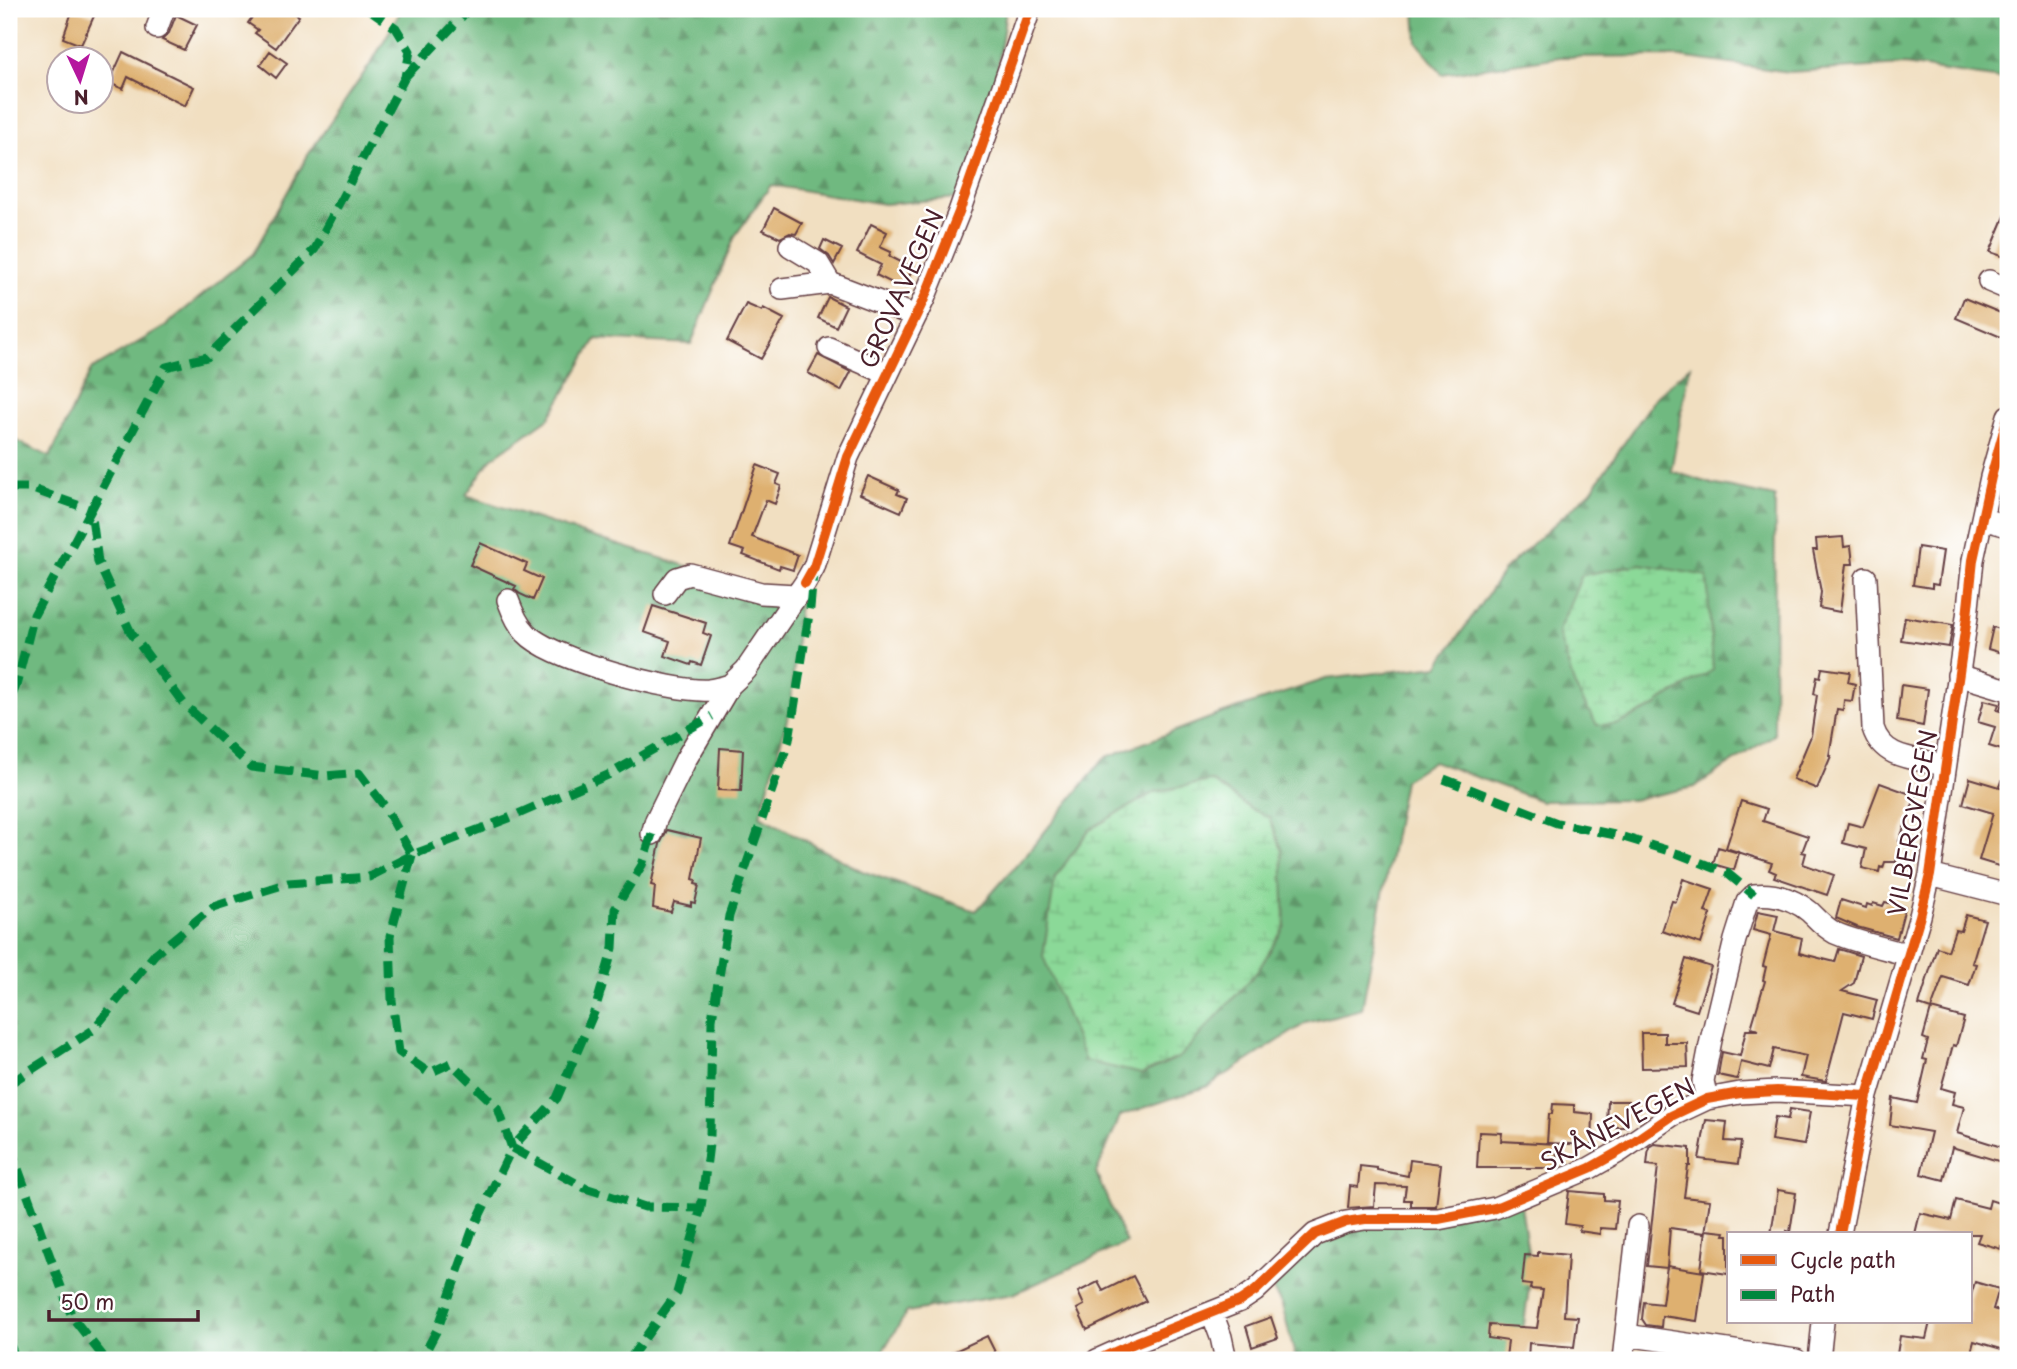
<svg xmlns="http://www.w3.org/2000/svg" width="2017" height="1369" font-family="'Playpen Sans',sans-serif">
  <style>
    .forest { fill: url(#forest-firs); stroke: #5d6c56; stroke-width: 2; fill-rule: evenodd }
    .wetland { fill: url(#wetland-marsh); stroke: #6a7c62; stroke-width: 2 }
    .building { fill: #deb06f }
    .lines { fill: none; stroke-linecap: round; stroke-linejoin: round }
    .minor-casing { stroke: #633c42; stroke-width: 24 }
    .minor { stroke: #fff; stroke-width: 21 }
    .quiet { stroke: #00873e; stroke-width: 9; stroke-dasharray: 18 9; stroke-linecap: butt }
    .cycleway-casing { stroke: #fff; stroke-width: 15 }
    .cycleway { stroke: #e8590c; stroke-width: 10 }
    .labels { text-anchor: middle; stroke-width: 5; stroke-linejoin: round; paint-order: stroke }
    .street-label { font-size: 24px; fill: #4a1f2b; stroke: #fff }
  </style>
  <defs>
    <pattern id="forest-firs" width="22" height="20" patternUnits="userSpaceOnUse" patternTransform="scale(1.75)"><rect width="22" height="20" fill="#70b980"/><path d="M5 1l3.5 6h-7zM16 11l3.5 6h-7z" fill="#5e9669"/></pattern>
    <pattern id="wetland-marsh" width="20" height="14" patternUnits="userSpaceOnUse" patternTransform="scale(1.75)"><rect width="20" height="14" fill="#8bd998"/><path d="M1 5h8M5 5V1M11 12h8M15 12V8" fill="none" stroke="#79ba83"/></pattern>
  </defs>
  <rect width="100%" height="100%" fill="#fff"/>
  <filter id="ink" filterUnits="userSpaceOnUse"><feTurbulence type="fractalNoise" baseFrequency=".0143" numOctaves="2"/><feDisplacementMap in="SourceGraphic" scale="14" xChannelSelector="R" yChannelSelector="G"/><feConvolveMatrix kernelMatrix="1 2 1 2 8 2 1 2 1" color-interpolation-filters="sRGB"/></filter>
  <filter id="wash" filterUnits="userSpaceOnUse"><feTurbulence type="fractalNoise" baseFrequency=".00686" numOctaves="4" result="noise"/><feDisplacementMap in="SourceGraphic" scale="28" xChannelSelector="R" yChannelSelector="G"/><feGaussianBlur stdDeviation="1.57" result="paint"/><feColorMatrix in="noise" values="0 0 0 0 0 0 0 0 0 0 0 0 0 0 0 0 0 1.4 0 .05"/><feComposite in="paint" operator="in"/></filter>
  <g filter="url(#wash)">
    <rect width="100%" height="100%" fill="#f1dfc1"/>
    <path class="forest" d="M402,9h604l-13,96 -35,93 -74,6 -113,-19 -36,51 -44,108 -95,-5 -47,79 -58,41 -25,36 111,37 222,69 -8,104 -31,111 102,55 114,40 54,-61 74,-92 111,-42 111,-37 112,-13 67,-97 86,-78 65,-94 34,-31 -19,105 41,13 63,13 -1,238 -80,52 -62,13 -91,1 -108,-40 -29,19 -42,229 -56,14 -98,63 -88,30 -24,57 30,70 -113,51 -106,18 -30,48h-868v-923l41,20 41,-87 70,-41 92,-75 55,-99 65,-95zM1211,781l40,28 18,8 -214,61 34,-48 66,-38z
      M1415,9h593v71l-104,-15 -115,7 -116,-16 -113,1 -118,17 -25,-32z
      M1520,1199l11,74 -12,87h-223l-14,-55 -15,-25 76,-59z"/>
    <path class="wetland" d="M1641,564l66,12 6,94 -54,32 -1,3 -40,19 -21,1 -22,-38 -17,-55 24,-57z
      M1211,781l40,28 18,8 13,32 3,77 -28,46 -77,85 -38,17 -57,-13 -42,-105 12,-78 34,-48 66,-38z"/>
    <g id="blocks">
      <path class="building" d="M73,9l21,7 -13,29 -18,-7z
        M258,9h30l11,7 -23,32 -21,-15 3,-3 -10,-7z
        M176,15l21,10 -13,25 -22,-10 7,-7z
        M270,51l17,12 -11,15 -16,-13z
        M123,52l71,35 -9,19 -57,-29 -5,12 -14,-6z
        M774,208l28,15 -6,11 -6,-1 -10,5 -17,-8z
        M2008,209v49l-18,-6z
        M871,224l16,8 -7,15 11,5 -2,4 24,12 -9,18 -7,-3 -1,2 -20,-10 5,-10 -24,-12z
        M824,240l18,9 -8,15 -5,-8 -9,-7z
        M828,297l18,9 -10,21 -18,-9z
        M1964,298l44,18v24l-52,-22z
        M746,304l16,7 1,-3 21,11 -23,40 -34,-18z
        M818,355l33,17 -10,19 -33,-18z
        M757,465l23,9 -4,10 5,2 -6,18 -9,-4 -14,37 46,18 -5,15 -13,-4 -1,3 -36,-14 2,-4 -15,-5z
        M868,476l31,14 -2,4 10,4 -6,14 -41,-18z
        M1843,537l1,10 7,-1 2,18h-7l-6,48 -21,-4 2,-16 -8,-42h4l-1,-11z
        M480,543l47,21 -3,7 18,8 -9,21 -13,-6 -6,-5 2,-3 -46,-21z
        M1918,547l25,4 -5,34 -6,-1v4l-19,-3z
        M653,606l53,17 -3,10 8,3 -10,29 -9,-3 -1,3 -26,-9 5,-15 -26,-9z
        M1905,617l48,8 -4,22 -48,-7z
        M1993,627l15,4v24l-20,-6z
        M1822,668l28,4 -2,10 7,2 -3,17 -8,-1 -1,10 -6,-1 -8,47h2l-14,33 -24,-10 18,-43 6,-41 -3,-1 3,-17 3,1z
        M1901,685l27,4 -5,37 -26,-5z
        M1984,700l15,4 -2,6 3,1 2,-9 6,1v49l-19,-6 6,-19 -17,-5z
        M720,748l23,2 -2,41 -23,-1z
        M2004,775l4,1v93l-29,-9 14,-47 -30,-9 7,-26 30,9z
        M1880,783l36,13 -17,45 2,1 -5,20h-11l-2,6 -3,-1 -1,5 -17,-4 4,-19 -23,-6 5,-20 15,4z
        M1741,801l26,8 -4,12 45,15 -6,16 4,1 -3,11 31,11 -7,20 -53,-18 2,-4 -7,-3 3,-7 -46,-15z
        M667,830l34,8 -8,41 3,1 -1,4 4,1 -4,18 -4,-1v4l-17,-4 -3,10 -18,-4 2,-22 -4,-1 9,-41z
        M1718,847l21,6 -5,17 -21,-6z
        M1683,879l30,10 -8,23 6,2 -10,30 -39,-13 10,-30 4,1z
        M1841,900l25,8 1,-4 5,2 1,-3 10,3 2,-4 20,5 -8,31 -40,-11 -21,-9z
        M1758,911l20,4 -4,16 28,7 -3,15 36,9 4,-13 22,7 -7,27 -12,8 35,9 -5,19 -28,-7 -18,69 -25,-4 5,-21 -32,-7 -5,20 -28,-7 -4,17 -19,-4 4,-23 18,4 6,-26h13l-8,-2 14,-47 -2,-1 3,-13 -3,-1 8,-31 -18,-5z
        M1966,915l19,5 -13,43 4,1 -7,21 -26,-8 -12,32 -12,-4 18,-58 11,4 7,-21 6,1z
        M1686,959l25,8 -14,44 -25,-8z
        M1931,1009l33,9 -8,28 -3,-1 -12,43 14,4 -3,12 12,3 -7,26 51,16v15l-56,-17 -8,33 -23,-6 10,-42 -41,-7 3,-27 24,5 10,-43 -4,-1 5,-19 -5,-2z
        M1641,1033h24v10h22l1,24 -46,1z
        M1608,1101h20l-1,26h-20z
        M1553,1104l21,1v7l19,2 -1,31 -45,-2 2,-29h3z
        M1790,1109l20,3 -6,33 -33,-5 4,-23 13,2z
        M1706,1120l21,2 -2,19 16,1 -3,22 -39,-5z
        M1479,1132l23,1 -1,8 56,3 -1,24h-79z
        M1654,1144l36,4v18h-2l-4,31 26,3 -5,33 -35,-5 -3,40 -20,-2 11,-100 -11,-1 2,-18z
        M1410,1160l31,4 -5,42h-25v-6h-7l2,-14 -30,-1 -2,21 -26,2 2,-22 8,1 2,-21 17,2v2l31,6z
        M1778,1190l18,3 -6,39 -3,-1v3h-16z
        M1569,1191l35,3v6l14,1 -3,28 -15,-1v6l-21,-3 1,-5 -15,-2z
        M1956,1200l32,8 2,-8 18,6v42l-7,-2v3l-24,-7 3,-8h-65l5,-21 31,7z
        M1706,1230l19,2 -1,3h4v39l-27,-4z
        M1538,1252l30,3 -4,61 14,1 -4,30 -45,-4 -1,16 -22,-2 2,-16 -20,-3 1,-13 48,3 6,-38 -13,-1 1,-4 -9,-1 3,-29 13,1z
        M1667,1266l37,6 -7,49 -35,-5 -1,11 -15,-2 -4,-6 2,-17 18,2z
        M1133,1276l13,25 -59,29 -10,-21 7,-4 -6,-13 20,-10 5,9z
        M1975,1282l24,7 -6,20 15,5v37l-34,-10 -5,19 -23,-4v3l-17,-2v3h-33l4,-24 26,3 4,-17h40v-24z
        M1271,1317l7,21 -26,9 -6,-21z
        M987,1336l12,24h-63z"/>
    </g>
  </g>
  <g filter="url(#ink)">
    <use href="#blocks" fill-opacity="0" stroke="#633c42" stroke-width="2"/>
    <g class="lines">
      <g class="minor-casing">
        <path id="minor" d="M157,28l7,-19
          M790,246l28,17 12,20
          M1989,281l19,8
          M782,289l48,-6 86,33
          M829,348l59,26
          M1982,519l26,7
          M1866,578l7,150c10,32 43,30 71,37
          M665,594l12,-16 13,-4 71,19 35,2
          M508,600c4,11 9,24 18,33 24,26 147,60 183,57 7,-1 14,-3 21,-5
          M1958,675l50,15
          M652,834l4,-14 30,-61 44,-74 16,-15 59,-87 9,-16 34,-110 76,-158 35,-87 71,-203
          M1930,875l78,20
          M1707,1099l-4,-18 8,-41 24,-100 12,-38 7,-7c20,-2 40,4 56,17 8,8 15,16 25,21 23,10 50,15 74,22
          M1840,1234l27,-138 53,-180 10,-41 37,-258 6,-57 18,-83 17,-61
          M1212,1313l9,24 5,23
          M1626,1335l170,25
          M1097,1360l40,-18 103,-41 15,-10 60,-57 31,-12 19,-3h73l57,-11 95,-40 30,-17 51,-35 36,-17 33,-6 37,-2 90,5
          M1623,1360l15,-134
          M1819,1360l4,-38"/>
      </g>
      <use href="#minor" class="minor"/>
      <path class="quiet" d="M369,9l27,19 14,23 -5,26 -90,172 -108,108 -41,10 -75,143 7,52 33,71 53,71 67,63 75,9 33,-3 26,34 27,48 97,-37 101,-44 102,-58
        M405,77l64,-68
        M9,488h21l61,22 -57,105 -18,71 -7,16
        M1444,779l113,44 63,13 59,18 48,19 27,22
        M652,834l-10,31 -27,44 -2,39 -18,62 -38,88 -45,50 73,40 60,19 56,1
        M412,855l-22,81 2,64 7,52 30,21 22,-10 47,45 14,40 -40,83 -34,97 -17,32
        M9,1084l84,-54 62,-76 58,-47 75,-24 81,-6 43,-22
        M9,1144l63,173 34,43
        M9,1342l7,18
        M629,1360l48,-67 24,-85 9,-72 2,-117 17,-103 60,-176 21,-132 3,-34"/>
      <g class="cycleway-casing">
        <path id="cycleway" d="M805,583l9,-16 34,-110 76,-158 35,-87 71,-203
          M1840,1234l27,-138 53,-180 10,-41 37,-258 6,-57 18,-83 17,-61
          M1097,1360l40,-18 103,-41 15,-10 60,-57 31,-12 19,-3h73l57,-11 95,-40 30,-17 51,-35 36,-17 33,-6 37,-2 90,5"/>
      </g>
      <use href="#cycleway" class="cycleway"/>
    </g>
  </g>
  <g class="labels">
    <g class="street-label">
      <text transform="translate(902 289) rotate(-66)" y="8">GROVAVEGEN</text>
      <text transform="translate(1913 823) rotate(-80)" y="8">VILBERGVEGEN</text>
      <text transform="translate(1618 1125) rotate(-28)" y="8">SKÅNEVEGEN</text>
    </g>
  </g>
  <rect width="2017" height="1369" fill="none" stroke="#fff" stroke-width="35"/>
  <rect x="1727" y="1232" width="245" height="91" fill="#ffffff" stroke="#b7a5aa" stroke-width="2"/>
  <rect x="1741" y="1255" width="35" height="10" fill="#e8590c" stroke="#b7a5aa" stroke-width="2"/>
  <text x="1790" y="1268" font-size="21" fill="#4a1f2b">Cycle path</text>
  <rect x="1741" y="1290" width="35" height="10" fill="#00873e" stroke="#b7a5aa" stroke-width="2"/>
  <text x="1790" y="1302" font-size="21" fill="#4a1f2b">Path</text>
  <g transform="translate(80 80) rotate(176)"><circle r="33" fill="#ffffff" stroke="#b7a5aa" stroke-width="2"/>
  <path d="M0-5L12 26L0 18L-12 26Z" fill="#b5179e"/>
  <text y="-10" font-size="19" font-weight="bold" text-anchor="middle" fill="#4a1f2b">N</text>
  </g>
  <path d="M49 1310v10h149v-10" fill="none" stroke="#4a1f2b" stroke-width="3.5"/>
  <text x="60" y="1310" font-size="21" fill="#4a1f2b" stroke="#ffffff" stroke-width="5" paint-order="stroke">50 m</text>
</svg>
